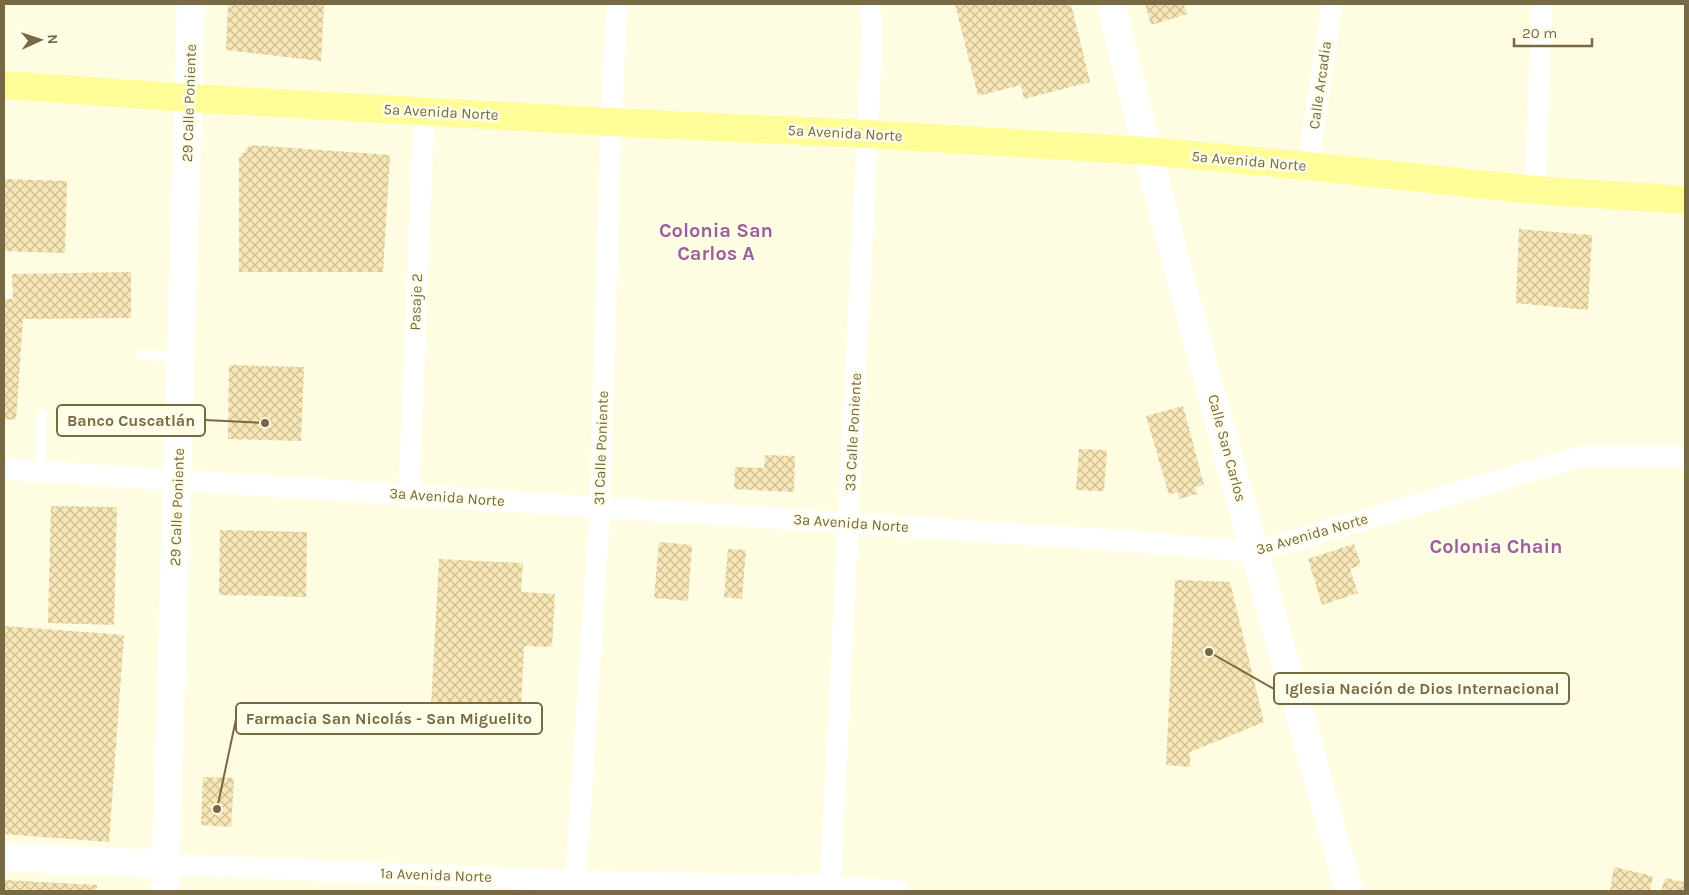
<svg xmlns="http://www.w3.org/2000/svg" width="1689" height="895" font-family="Karla,sans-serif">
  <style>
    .building { fill: url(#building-cross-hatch) }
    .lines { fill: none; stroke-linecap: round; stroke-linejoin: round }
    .lane { stroke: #fff; stroke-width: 10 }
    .street { stroke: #fff; stroke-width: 21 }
    .secondary { stroke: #fff; stroke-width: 28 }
    .primary { stroke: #fffd97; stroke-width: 28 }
    .labels { text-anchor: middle; stroke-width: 5; stroke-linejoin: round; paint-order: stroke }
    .street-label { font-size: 15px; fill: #786945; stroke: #fffee9 }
    .district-label { font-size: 20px; font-weight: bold; fill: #9c609c; stroke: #fffee9 }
    .leader { fill: none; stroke: #786945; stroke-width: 2 }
    .callout-dot { fill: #786945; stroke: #fffee9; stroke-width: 2 }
    .callout { fill: #fffee9; stroke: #786945; stroke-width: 2 }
    .callout-label { font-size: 16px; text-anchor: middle; font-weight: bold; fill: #786945 }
  </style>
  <defs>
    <pattern id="building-cross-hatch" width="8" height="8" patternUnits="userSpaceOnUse" patternTransform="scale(1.25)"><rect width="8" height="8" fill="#f7e6b6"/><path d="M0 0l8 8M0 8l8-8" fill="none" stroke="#cdbe96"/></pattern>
  </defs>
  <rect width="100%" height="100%" fill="#fefde1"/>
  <path class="building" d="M228,4h96l-3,57 -95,-11z
    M955,4h116l19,78 -66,17 -3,-14 -43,11z
    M1145,4h39l3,10 -36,11z
    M250,145l140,10 -7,117h-144v-114z
    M4,179l63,2 -2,72 -61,-2z
    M1519,229l73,6 -4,75 -72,-7z
    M131,272v46l-108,1 -7,101 -12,-1v-120h9l-1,-25z
    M229,365l75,2 -3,74 -73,-2z
    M1183,406l21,79 -9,2 2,7 -18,5 -1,-7 -9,3 -23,-79z
    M1079,449l28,1 -3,41 -28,-1z
    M765,455l30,1 -1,36 -60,-3 1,-22 29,1z
    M51,506l66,1 -3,118 -66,-2z
    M220,530l87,2 -1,65 -87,-2z
    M659,542l33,3 -4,56 -34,-3z
    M1354,544l7,21 -11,4 8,24 -36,12 -14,-46z
    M728,549l18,1 -4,49 -18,-2z
    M439,559l84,4 -2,29 34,2 -3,53 -28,-1 -4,84 -90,-5z
    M1175,580l55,2 34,140 -74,30v15l-24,-2z
    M4,626l120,9 -15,207 -105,-8z
    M203,777l31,1 -3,49 -30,-2z
    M1614,867l39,9 -3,15h-40z
    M1665,878l20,4v9h-24z
    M5,880l92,5v6h-93z"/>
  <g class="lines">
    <path class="lane" d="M141,355l39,2
      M40,471l2,-56"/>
    <path class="street" d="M1308,166l24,-162
      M1535,190l7,-186
      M4,469l1126,72 125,11 324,-95h106
      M409,495l15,-385
      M166,864l410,17 254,5 69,5
      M575,891l25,-384 11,-385 6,-118
      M830,891l42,-850v-17l-3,-20"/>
    <path class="secondary" d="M1111,4c72,297 156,592 238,887
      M4,857l162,7
      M165,891l26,-887"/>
    <path class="primary" d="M4,85l185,13 422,24 256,12 280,17 161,15 227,24 150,10"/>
  </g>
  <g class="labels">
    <g class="street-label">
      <text transform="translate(1320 85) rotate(-82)" y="5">Calle Arcadia</text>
      <text transform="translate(189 103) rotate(-88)" y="5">29 Calle Poniente</text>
      <text transform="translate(441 112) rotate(3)" y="5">5a Avenida Norte</text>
      <text transform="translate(845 133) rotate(3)" y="5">5a Avenida Norte</text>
      <text transform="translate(1249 161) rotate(5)" y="5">5a Avenida Norte</text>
      <text transform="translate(416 302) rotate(-88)" y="5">Pasaje 2</text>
      <text transform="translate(853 432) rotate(-87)" y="5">33 Calle Poniente</text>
      <text transform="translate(601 448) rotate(-88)" y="5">31 Calle Poniente</text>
      <text transform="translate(1227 448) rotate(75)" y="5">Calle San Carlos</text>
      <text transform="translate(447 497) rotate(4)" y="5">3a Avenida Norte</text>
      <text transform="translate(177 507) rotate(-88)" y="5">29 Calle Poniente</text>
      <text transform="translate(851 523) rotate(4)" y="5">3a Avenida Norte</text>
      <text transform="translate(1312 534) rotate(-16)" y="5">3a Avenida Norte</text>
      <text transform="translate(436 875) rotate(2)" y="5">1a Avenida Norte</text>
    </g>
    <g class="district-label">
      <text x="716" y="237">Colonia San<tspan x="716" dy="23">Carlos A</tspan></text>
      <text x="1496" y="553">Colonia Chain</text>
    </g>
  </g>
  <path class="leader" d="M265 423L205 420M1209 652L1274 689M217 809L236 719"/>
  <g class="callout-dot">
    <circle cx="265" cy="423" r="5"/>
    <circle cx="1209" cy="652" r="5"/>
    <circle cx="217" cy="809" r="5"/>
  </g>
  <g class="callout">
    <rect x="57" y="405" width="148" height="31" rx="5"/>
    <rect x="1274" y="673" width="295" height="31" rx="5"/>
    <rect x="236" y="703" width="306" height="31" rx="5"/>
  </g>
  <g class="callout-label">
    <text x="131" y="426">Banco Cuscatlán</text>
    <text x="1422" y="694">Iglesia Nación de Dios Internacional</text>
    <text x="389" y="724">Farmacia San Nicolás - San Miguelito</text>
  </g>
  <rect width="1689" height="895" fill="none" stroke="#786945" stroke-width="10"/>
  <g transform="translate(40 40) rotate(87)" stroke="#fffee9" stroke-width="4" paint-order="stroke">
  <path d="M0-4L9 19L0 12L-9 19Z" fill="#786945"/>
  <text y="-8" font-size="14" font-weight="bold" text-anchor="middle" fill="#786945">N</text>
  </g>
  <path d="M1514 38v8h78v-8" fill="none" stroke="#786945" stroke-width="2.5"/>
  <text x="1522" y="38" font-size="15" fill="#786945" stroke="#fffee9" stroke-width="4" paint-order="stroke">20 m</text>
</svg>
